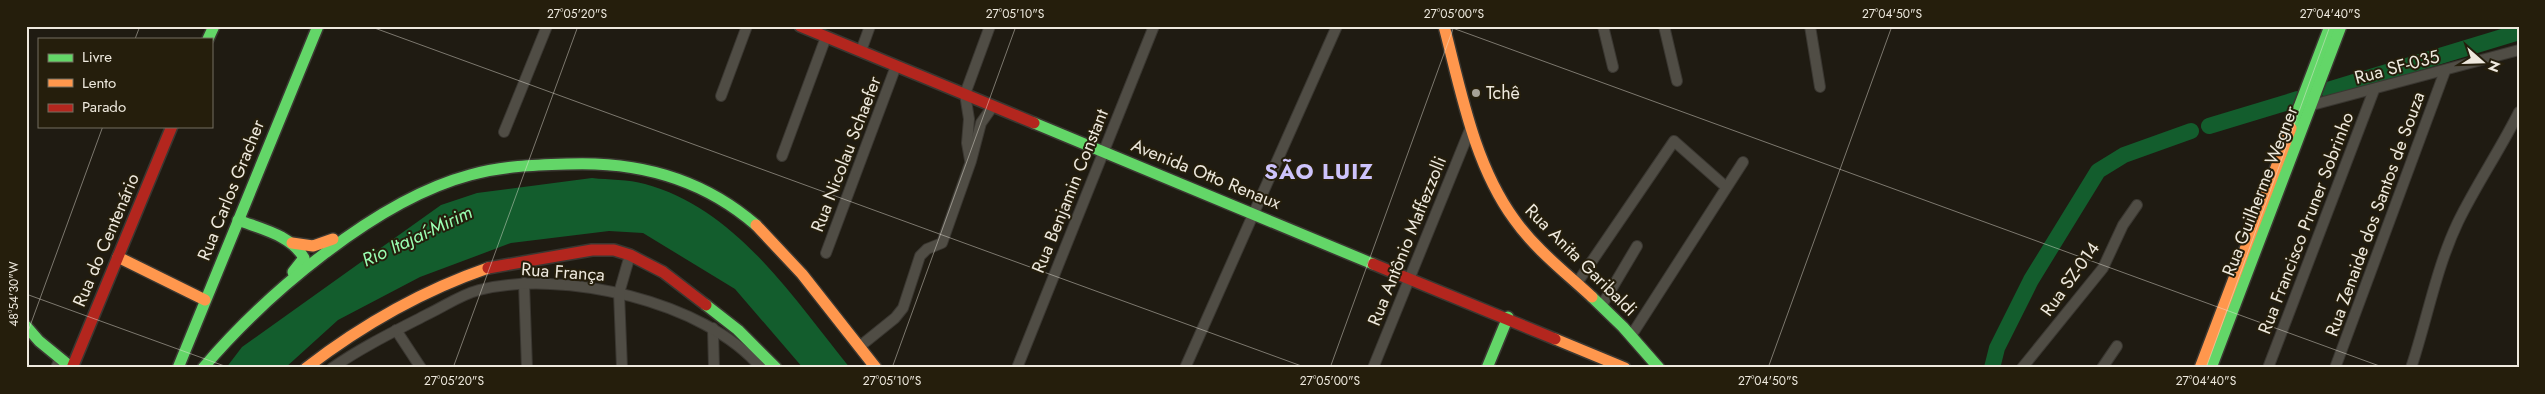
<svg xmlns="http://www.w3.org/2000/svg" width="2545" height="394" font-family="Jost,sans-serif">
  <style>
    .water { fill: #135d2d }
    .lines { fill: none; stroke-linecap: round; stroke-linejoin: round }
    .river { stroke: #135d2d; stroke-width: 16 }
    .street-casing { stroke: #3a3731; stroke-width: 12 }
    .fast-casing { stroke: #3a3731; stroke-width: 14 }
    .slow-casing { stroke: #3a3731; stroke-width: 14 }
    .jam-casing { stroke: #3a3731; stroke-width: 14 }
    .street { stroke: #504d45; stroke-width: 10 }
    .fast { stroke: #63d668; stroke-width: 11 }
    .slow { stroke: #ff974d; stroke-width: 11 }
    .jam { stroke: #b3261e; stroke-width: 11 }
    .ticks { fill: none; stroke: #eee9de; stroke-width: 1; stroke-opacity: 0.45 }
    .poi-dot { fill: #a6a197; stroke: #251e0c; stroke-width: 2 }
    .labels { text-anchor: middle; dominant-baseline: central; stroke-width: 4; stroke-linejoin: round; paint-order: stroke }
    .street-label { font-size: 18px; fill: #eee9de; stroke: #251e0c }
    .poi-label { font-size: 18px; fill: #eee9de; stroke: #251e0c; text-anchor: start }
    .water-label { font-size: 19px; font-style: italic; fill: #9afeb2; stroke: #251e0c }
    .district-label { font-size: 22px; font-weight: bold; letter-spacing: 1px; fill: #cdc3fc; stroke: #251e0c }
    .neatline { fill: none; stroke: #eee9de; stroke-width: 2 }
    .ticks-label { font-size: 12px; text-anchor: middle; fill: #eee9de }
  </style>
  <rect width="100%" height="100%" fill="#1f1b12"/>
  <!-- water -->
  <path class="water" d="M592 178C609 180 628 179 645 184 737 209 793 298 850 368H803L735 289 643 233 609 231 511 243 420 277 338 320 285 368H226L242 347 441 205 477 193Z"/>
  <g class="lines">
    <!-- river -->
    <g class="river">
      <path d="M2328 90 2519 32"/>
      <path d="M2209 126 2298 99"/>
      <path d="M1992 368 1997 348 2031 280 2098 171 2124 155 2191 131"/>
    </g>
    <defs>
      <g id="street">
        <path d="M1603 26 1613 67"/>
        <path d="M1664 26 1677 81"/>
        <path d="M1810 26 1820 87"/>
        <path d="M861 51 870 26"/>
        <path d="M721 96 747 26"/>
        <path d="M2307 104 2312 105 2519 50"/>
        <path d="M504 132 547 26"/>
        <path d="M782 156 826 37"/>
        <path d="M970 160 967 143 969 119 965 94 990 26"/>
        <path d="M826 253 896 66"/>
        <path d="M524 283 527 368"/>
        <path d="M1577 283 1674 141 1726 187"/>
        <path d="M1602 305 1637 246"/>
        <path d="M713 328 714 368"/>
        <path d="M396 330 421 368"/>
        <path d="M1631 336 1743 162"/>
        <path d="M859 347 895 318 903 308 920 256 927 249 942 243 971 161 981 123 993 106"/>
        <path d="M56 368 60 358"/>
        <path d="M332 368C362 347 395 331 428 314 445 306 460 295 479 290 562 269 705 301 761 368"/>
        <path d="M622 368 619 293 630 255"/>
        <path d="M1017 368 1154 26"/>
        <path d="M1185 368 1337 26"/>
        <path d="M1373 368 1471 127"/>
        <path d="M2022 368 2103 268 2123 225 2137 205"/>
        <path d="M2102 368 2117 346"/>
        <path d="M2268 368 2374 90"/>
        <path d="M2335 368 2445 71"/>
        <path d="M2411 368C2427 320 2436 268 2458 222 2476 185 2500 150 2519 112"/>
      </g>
      <g id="fast">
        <path d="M208 39 214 26"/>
        <path d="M1034 123 1373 264"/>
        <path d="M2291 128 2330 26"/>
        <path d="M238 220C261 229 291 235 304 258L293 272"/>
        <path d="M1592 297 1623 327 1659 368"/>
        <path d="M706 305 738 330 776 368"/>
        <path d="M26 326 39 341 72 368"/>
        <path d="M178 368 318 26"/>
        <path d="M203 368C265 295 376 200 470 175 502 166 534 165 567 164 637 161 703 179 756 225"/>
        <path d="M1487 368 1508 317"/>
        <path d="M2211 368 2341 26"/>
      </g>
      <g id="slow">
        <path d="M1444 26C1461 91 1474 164 1514 219 1535 249 1565 272 1592 297"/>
        <path d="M756 225 802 274 876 368"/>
        <path d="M292 243 313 246 333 239"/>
        <path d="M118 257 205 300"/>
        <path d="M1555 339 1625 368"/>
        <path d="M306 368C362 325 421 291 488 268"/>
        <path d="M2200 368 2291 128"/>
      </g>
      <g id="jam">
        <path d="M800 26 1034 123"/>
        <path d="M1373 264 1555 339"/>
        <path d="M488 268 592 250H614L630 255 663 272 706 305"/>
        <path d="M72 368 172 126"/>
      </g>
    </defs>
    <!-- street casing -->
    <use href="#street" class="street-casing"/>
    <!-- fast casing -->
    <use href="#fast" class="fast-casing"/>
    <!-- slow casing -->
    <use href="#slow" class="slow-casing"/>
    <!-- jam casing -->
    <use href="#jam" class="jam-casing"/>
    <!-- street -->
    <use href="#street" class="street"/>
    <!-- fast -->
    <use href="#fast" class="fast"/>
    <!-- slow -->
    <use href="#slow" class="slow"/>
    <!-- jam -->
    <use href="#jam" class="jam"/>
  </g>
  <!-- ticks -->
  <path class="ticks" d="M369 26 1307 368M1447 26 2385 368M135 39 140 26M26 294 230 368M26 337 103 126M453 368 578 26M892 368 1016 26M1330 368 1454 26M1768 368 1892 26M2206 368 2330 26"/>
  <!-- markers -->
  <circle class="poi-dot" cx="1476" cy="93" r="5"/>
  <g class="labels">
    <!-- street labels -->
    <g class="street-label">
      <text transform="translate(2397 67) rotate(-15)">Rua SF-035</text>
      <text transform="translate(846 154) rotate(-69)">Rua Nicolau Schaefer</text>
      <text transform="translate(1206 174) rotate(22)">Avenida Otto Renaux</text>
      <text transform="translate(231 190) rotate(-68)">Rua Carlos Gracher</text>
      <text transform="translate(1070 191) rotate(-68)">Rua Benjamin Constant</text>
      <text transform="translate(2260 191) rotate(-69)">Rua Guilherme Wegner</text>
      <text transform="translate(2375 214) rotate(-70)">Rua Zenaide dos Santos de Souza</text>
      <text transform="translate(2306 223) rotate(-69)">Rua Francisco Pruner Sobrinho</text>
      <text transform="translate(106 240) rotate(-67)">Rua do Centenário</text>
      <text transform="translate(1407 241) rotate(-68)">Rua Antônio Maffezzolli</text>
      <text transform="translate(1581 260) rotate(45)">Rua Anita Garibaldi</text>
      <text transform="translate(563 272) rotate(4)">Rua França</text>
      <text transform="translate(2070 279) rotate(-54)">Rua SZ-014</text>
    </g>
    <!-- poi labels -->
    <g class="poi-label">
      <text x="1486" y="93">Tchê</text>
    </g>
    <!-- water labels -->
    <g class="water-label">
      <text transform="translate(417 236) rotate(-25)">Rio Itajaí-Mirim</text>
    </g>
    <!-- district labels -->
    <g class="district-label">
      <text x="1319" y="171">SÃO LUIZ</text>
    </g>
  </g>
  <!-- border -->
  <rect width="2545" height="394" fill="none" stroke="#251e0c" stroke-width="55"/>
  <!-- legend -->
  <rect x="38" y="38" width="175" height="90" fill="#251e0c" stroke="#756f60"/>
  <rect x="48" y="54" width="25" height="8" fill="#63d668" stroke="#756f60"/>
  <text x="82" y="62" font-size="15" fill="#eee9de">Livre</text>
  <rect x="48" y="79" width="25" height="8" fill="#ff974d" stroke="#756f60"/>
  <text x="82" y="88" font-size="15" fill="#eee9de">Lento</text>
  <rect x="48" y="104" width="25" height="8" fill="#b3261e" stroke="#756f60"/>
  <text x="82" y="112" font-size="15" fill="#eee9de">Parado</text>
  <!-- north arrow -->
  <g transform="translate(2482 62) rotate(110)" stroke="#251e0c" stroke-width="4" paint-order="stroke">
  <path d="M0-4L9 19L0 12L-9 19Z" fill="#eee9de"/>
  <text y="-8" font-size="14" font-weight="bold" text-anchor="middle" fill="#eee9de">N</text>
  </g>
  <rect x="28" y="28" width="2490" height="338" class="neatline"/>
  <g class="ticks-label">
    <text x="577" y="18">27°05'20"S</text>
    <text x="1015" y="18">27°05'10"S</text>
    <text x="1454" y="18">27°05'00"S</text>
    <text x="1892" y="18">27°04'50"S</text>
    <text x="2330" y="18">27°04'40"S</text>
    <text transform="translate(14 294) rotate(-90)" y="4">48°54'30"W</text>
    <text x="454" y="385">27°05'20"S</text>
    <text x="892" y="385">27°05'10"S</text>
    <text x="1330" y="385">27°05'00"S</text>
    <text x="1768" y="385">27°04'50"S</text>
    <text x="2206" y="385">27°04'40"S</text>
  </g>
</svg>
